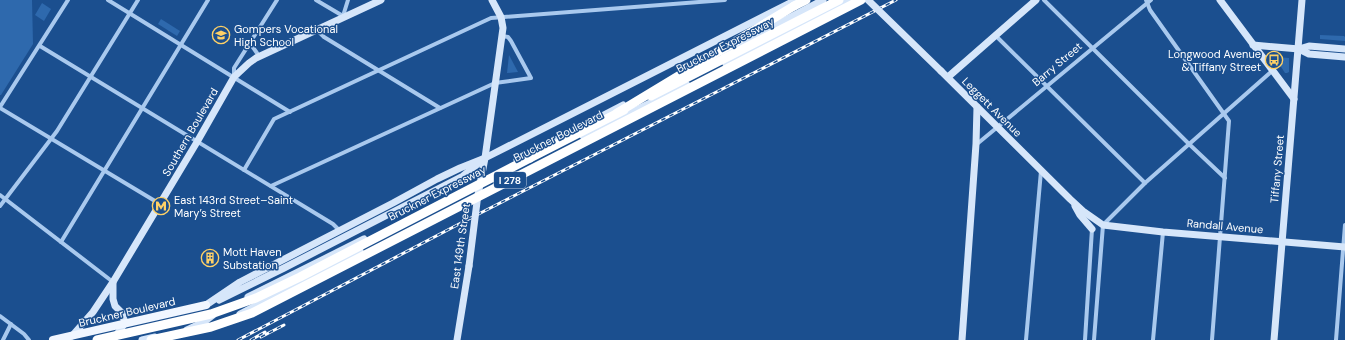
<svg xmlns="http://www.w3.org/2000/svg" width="1345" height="340" font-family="'DM Sans',sans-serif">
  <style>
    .green { fill: #2e69ad }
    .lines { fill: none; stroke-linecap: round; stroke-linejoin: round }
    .street { stroke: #a9c9ee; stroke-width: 4 }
    .secondary { stroke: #d6e6fa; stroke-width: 7 }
    .primary { stroke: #f0f6ff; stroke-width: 8 }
    .highway { stroke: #fff; stroke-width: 9 }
    .rail-casing { stroke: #fff; stroke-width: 3 }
    .rail { stroke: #1b4f8f; stroke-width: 1.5; stroke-dasharray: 4.5; stroke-linecap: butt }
    .secondary-bridge { stroke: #d6e6fa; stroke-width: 7 }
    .highway-bridge { stroke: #fff; stroke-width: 9 }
    .labels { text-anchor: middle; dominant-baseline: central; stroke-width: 3; stroke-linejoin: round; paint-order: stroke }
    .shield { fill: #1b4f8f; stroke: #bbcadd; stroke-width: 1 }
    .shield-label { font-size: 10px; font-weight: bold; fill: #fff }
    .poi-label { font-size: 11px; fill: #fff; stroke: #1b4f8f; text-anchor: start }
    .street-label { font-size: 11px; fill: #fff; stroke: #1b4f8f }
  </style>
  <rect width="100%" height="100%" fill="#1b4f8f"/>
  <!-- green -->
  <g class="green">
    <path d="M0 0H32L33 44 1 95H0Z"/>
    <path d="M42 3 51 9 44 21 35 15Z"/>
    <path d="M161 19 180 31 177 36 158 24Z"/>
    <path d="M1320 35 1344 36 1345 37V41L1320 39Z"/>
    <path d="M509 55 518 72 507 73Z"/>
    <path d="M1277 57 1289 58V72L1287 73H1285L1276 59Z"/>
  </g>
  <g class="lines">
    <!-- street -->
    <g class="street">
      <path d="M108 0 290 112"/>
      <path d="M316 0 343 16 348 0"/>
      <path d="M1044 0 1189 144 1225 178"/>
      <path d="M1146 0 1150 10 1229 121 1212 340"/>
      <path d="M317 30 324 37 440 108"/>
      <path d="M995 35 1145 183"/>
      <path d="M250 43 259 56"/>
      <path d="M40 46 333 224 339 230"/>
      <path d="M234 77V68L277 0"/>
      <path d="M0 107 68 0"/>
      <path d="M0 108 160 204"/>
      <path d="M977 144 1151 0"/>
      <path d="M244 170 274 119 491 18 725 0"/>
      <path d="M271 186 495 83 531 78 511 41 508 37 502 36"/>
      <path d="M0 195 113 282"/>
      <path d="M0 206 57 131 138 0"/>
      <path d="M61 242 208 0"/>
      <path d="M0 316 24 334 29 340"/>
      <path d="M3 340 11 324"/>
      <path d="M1026 340 1041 171"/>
      <path d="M1085 340 1092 229"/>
      <path d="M1094 340 1103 225 1145 183 1272 71"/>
      <path d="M1153 340 1163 232"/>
      <path d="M1336 340 1345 225"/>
    </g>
    <!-- secondary -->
    <g class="secondary">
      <path d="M1220 0 1294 99"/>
      <path d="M1253 45 1299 49 1309 54 1345 57"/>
      <path d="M1299 49 1309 46 1345 49"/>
      <path d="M723 53 823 0"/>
      <path d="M726 64 850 0"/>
      <path d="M941 71 1070 199 1083 211 1103 225 1163 232 1345 247"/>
      <path d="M948 77 1036 0"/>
      <path d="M583 136 687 85"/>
      <path d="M517 160 623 105"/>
      <path d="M477 200 485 158 503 28 501 17 492 0"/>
      <path d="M1075 206 1080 215 1092 229"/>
      <path d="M113 283V299L115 306 122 313 125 323 115 337"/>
      <path d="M248 297 364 239"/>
      <path d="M219 300 284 268 463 176 480 162"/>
      <path d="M206 305 240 282 393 203 437 179 460 168 485 158 796 0"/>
      <path d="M240 314 360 251"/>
      <path d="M187 330 204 322 213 315"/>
      <path d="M72 336 93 312 113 282 197 142 234 77 249 63 256 58 381 0"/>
      <path d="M142 340 155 337"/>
      <path d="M457 340 469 266"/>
      <path d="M962 340 976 144 977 107"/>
      <path d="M1274 340 1302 0"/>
    </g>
    <!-- primary -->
    <path class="primary" d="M53 340 206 305"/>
    <!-- highway -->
    <g class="highway">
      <path d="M794 6 806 0"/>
      <path d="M651 96 839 0"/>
      <path d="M530 158 624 110"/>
    </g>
    <defs>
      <g id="rail">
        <path d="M261 337 284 325"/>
        <path d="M238 340 461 223 896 0"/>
        <path d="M251 340 265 332"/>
      </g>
    </defs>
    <!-- rail casing -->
    <use href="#rail" class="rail-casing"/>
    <!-- rail -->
    <use href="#rail" class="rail"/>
    <!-- secondary-bridge -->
    <g class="secondary-bridge">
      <path d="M868 0 941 71"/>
      <path d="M469 266 477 202"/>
    </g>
    <!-- highway-bridge -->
    <g class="highway-bridge">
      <path d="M617 113 794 6"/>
      <path d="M97 340 211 314 256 298 300 277 530 158"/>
      <path d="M151 340 211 327 252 313 861 0"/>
    </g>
  </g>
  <!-- icons -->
  <defs>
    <symbol id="school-ring" viewBox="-11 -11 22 22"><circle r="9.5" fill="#1b4f8f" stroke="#ffd166" stroke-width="1.5"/><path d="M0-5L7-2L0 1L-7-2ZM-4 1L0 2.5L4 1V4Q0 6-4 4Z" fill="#ffd166"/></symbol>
    <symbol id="bus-ring" viewBox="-11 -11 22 22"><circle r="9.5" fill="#1b4f8f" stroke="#ffd166" stroke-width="1.5"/><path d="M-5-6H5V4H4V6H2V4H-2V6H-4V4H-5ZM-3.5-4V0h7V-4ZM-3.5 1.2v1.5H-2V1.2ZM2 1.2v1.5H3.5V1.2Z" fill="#ffd166"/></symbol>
    <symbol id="metro-ring" viewBox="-11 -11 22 22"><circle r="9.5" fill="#1b4f8f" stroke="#ffd166" stroke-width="1.5"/><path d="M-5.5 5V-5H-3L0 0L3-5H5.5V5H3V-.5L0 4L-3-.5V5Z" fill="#ffd166"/></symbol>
    <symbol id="building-ring" viewBox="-11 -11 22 22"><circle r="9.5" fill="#1b4f8f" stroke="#ffd166" stroke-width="1.5"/><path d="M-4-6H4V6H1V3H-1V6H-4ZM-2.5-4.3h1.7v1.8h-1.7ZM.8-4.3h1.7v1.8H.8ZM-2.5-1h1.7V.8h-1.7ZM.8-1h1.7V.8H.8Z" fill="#ffd166"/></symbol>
  </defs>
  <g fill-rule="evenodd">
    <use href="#school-ring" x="211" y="25" width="20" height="20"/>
    <use href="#bus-ring" x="1264" y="50" width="20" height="20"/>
    <use href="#metro-ring" x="151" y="196" width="20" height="20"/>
    <use href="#building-ring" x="200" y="248" width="20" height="20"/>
  </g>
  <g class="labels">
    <!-- shield labels -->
    <rect class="shield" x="494" y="172" width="32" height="16" rx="3"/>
    <g class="shield-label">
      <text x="510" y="180">I 278</text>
    </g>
    <!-- poi labels -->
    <g class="poi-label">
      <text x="234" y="29">Gompers Vocational<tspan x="234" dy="13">High School</tspan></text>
      <text x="1261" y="54" text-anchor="end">Longwood Avenue<tspan x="1261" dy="13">&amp; Tiffany Street</tspan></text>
      <text x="174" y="200">East 143rd Street–Saint<tspan x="174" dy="13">Mary’s Street</tspan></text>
      <text x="223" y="252">Mott Haven<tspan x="223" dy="13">Substation</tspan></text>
    </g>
    <!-- street labels -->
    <g class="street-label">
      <text transform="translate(725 45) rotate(-27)">Bruckner Expressway</text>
      <text transform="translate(1057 64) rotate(-40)">Barry Street</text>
      <text transform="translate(992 107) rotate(45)">Leggett Avenue</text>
      <text transform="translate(190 132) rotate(-60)">Southern Boulevard</text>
      <text transform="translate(558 136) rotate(-27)">Bruckner Boulevard</text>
      <text transform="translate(1277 169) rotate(-85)">Tiffany Street</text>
      <text transform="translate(437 193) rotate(-27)">Bruckner Expressway</text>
      <text transform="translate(1225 226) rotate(5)">Randall Avenue</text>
      <text transform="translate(460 246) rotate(-82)">East 149th Street</text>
      <text transform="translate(127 312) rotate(-13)">Bruckner Boulevard</text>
    </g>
  </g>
</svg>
